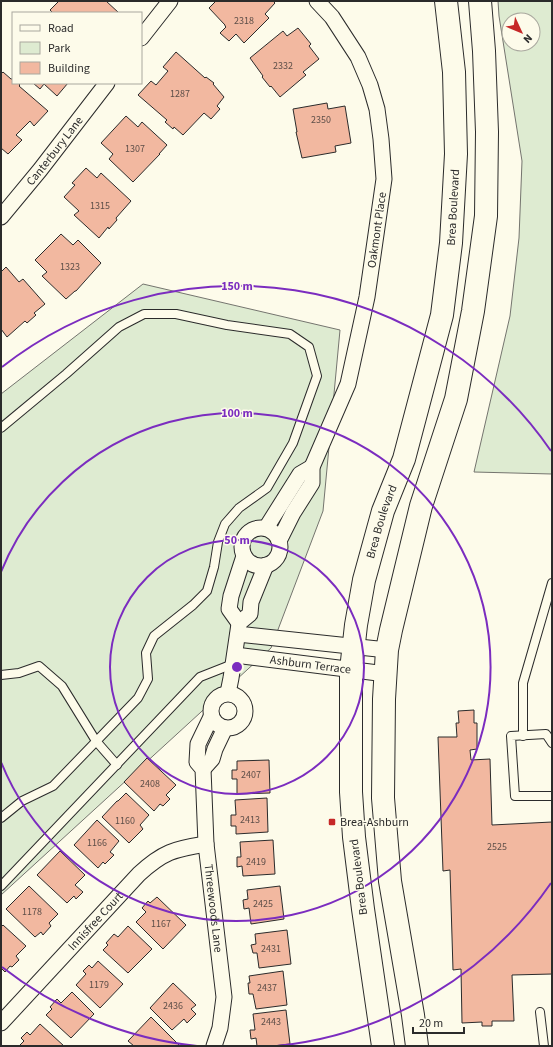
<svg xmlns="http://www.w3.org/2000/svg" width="553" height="1047" font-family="'Source Sans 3',sans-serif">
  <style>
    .green { fill: #deebd1; stroke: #74746e; fill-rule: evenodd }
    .building { fill: #f2b8a0; stroke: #2b2b2b }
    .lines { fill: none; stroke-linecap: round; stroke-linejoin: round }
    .lane-casing { stroke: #2b2b2b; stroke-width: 10 }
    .street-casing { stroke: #2b2b2b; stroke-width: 17 }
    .primary-casing { stroke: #2b2b2b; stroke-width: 24 }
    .lane { stroke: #fdfbea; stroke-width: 8 }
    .street { stroke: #fdfbea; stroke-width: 15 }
    .primary { stroke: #fdfbea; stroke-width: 22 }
    .ring { fill: none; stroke: #7b2cbf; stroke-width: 2 }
    .poi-dot { fill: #c62828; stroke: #fdfbea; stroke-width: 1.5 }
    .labels { text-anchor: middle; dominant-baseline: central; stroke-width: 3; stroke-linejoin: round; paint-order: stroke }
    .number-label { font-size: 10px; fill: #5d4e48 }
    .street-label { font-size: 12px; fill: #2b2b2b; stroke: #fdfbea }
    .poi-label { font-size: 12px; fill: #2b2b2b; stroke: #fdfbea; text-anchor: start }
    .centre { fill: #7b2cbf; stroke: #fdfbea; stroke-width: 2 }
    .ring-label { font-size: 12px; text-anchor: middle; font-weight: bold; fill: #7b2cbf; stroke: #fdfbea; stroke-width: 3; stroke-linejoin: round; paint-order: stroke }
  </style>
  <rect width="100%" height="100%" fill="#fdfbea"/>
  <!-- green -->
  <g class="green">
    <path d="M498 1H552V474L474 472 510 316 519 238 522 161 499 16ZM509 20H533V44H509Z"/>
    <path d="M143 284 340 330 323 511 271 648 1 895V394Z"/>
  </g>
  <!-- building -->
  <g class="building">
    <path d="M59 1H106L119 13H53L50 10Z"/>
    <path d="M216 1H273L275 3 265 14 269 18 244 43 236 34 229 41 220 33 226 27 225 26V25L209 8Z"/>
    <path d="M298 28 311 44 309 46 319 59 303 72 306 75 280 97 271 86 270 87 262 77 263 76 250 58 283 31 287 36Z"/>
    <path d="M176 52 205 78 206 77 214 83 213 84 224 97 217 106 220 109 211 119 204 113 183 135 174 127 173 129 165 122 167 120 138 95 151 81 156 85 168 71 163 67Z"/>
    <path d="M3 72 11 79H13V83H18L20 85 19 86 48 111 34 126 30 121 16 135 22 140 8 154 1 148V74Z"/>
    <path d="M33 83H68L57 96 44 84 40 89Z"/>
    <path d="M327 103 328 109 345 106 351 143 335 146 336 152 302 158 296 132H297L293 109Z"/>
    <path d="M126 116 138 127 142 122 167 145 159 154H160L133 182 109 159 113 154 101 143Z"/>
    <path d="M86 168 97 178 101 173 131 201 116 218 117 220 109 229 108 227 99 238 74 215 79 211 64 197 75 185 72 183Z"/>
    <path d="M61 234 73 245 78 240 101 263 76 291H75L66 299 42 276 47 272 35 260Z"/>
    <path d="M6 267 19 282 23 279 45 304 34 313 36 315 27 323 25 321 7 337 1 329V272Z"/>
    <path d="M474 710V723H477V749L470 750 471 760 490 759 492 825 552 822V974L512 975 514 1021H492V1026H482V1022L462 1023 461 969 453 970 450 870 443 871 438 737H457L456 723H459L458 711Z"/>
    <path d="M147 758 176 785 166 795 170 799 163 806 160 804 154 811 124 782Z"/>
    <path d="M269 760 270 793 237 794V779H232V770H237V761Z"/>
    <path d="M126 793 149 815 140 825 143 829 129 843 102 817 117 801H118Z"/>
    <path d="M267 798 268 832 236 834V826H231V815H236L235 800Z"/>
    <path d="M97 820 119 841 110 852 114 855 105 864 103 862 98 868 74 845Z"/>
    <path d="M273 840 275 874 243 876 242 866 237 867V857H241L240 842Z"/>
    <path d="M60 851 85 875 75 885 83 892 76 899 74 896 67 903 37 875Z"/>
    <path d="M29 886 58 914 49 923 51 926 43 935 41 932 35 937 6 909Z"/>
    <path d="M280 886 284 919 251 924 249 908 244 909 243 900 248 899 247 890Z"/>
    <path d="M157 897 186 925 163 949 136 922 146 912 142 908 148 901 150 903Z"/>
    <path d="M3 925 26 946 16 956 19 960 12 967 10 966 5 972 1 968V927Z"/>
    <path d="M128 926 152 949 128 973 103 950 108 945 106 943 114 934 118 937Z"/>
    <path d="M287 930 291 964 259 968 257 953H253L251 945 256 944 255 934Z"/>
    <path d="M98 961 123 984 100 1008 76 985 86 974 83 971 89 965 92 968Z"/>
    <path d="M283 971 287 1005 256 1009 253 994H249L248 983H250L249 976Z"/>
    <path d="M173 983 196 1005 191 1009 196 1014 187 1023 184 1019 172 1030 150 1008Z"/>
    <path d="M72 992 94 1014 71 1038 46 1015 52 1009 50 1007 57 999 61 1003Z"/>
    <path d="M286 1010 290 1044 273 1046H257L256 1038 251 1039 250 1030H255L253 1014Z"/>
    <path d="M151 1017 179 1045 178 1046H134L128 1041Z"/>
    <path d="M40 1024 64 1046H19L24 1041 21 1038 27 1032 30 1035Z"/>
  </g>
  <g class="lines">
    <defs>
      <g id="lane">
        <path d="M1 428 66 374 119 327 144 314H176L227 325 290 334 309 347 317 376 293 443 267 488 239 508 225 524 218 542 214 567 207 591 193 605 154 636 146 653 148 679 138 698 53 786 22 801 1 818"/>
        <path d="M1 675 19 673 39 666 62 686 96 741 117 765"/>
        <path d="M523 736V683L552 583"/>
        <path d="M552 743 546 734 511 736 515 796H552"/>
        <path d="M1 886 200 677 233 664"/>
        <path d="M540 1012 544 1046"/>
      </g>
      <g id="street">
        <path d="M141 38 170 1"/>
        <path id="s1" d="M1 217 40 170 107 83"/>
        <circle cx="261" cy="547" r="19"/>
        <path d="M266 528 300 474 312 467"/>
        <path id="s2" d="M279 541 293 513 312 483V467L348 384 367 297 384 179 381 139 377 109 370 85 358 57 332 17 317 1"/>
        <path d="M239 623 229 609 231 596 244 556"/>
        <path d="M239 623 250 614 251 602 266 565"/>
        <path d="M238 634 387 650"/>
        <path id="s3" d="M235 655 386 674"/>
        <path d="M228 693 231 678 239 624"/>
        <circle cx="228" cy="711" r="17"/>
        <path id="s4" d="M211 717 198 744 197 762 203 769 206 844 224 997 220 1028 214 1046"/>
        <path d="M203 769 212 759 215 749 225 728"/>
        <path id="s5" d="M1 1023 139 874C163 852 174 849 206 844"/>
      </g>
      <g id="primary">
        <path id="s6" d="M383 1046 363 909 354 837 351 792V670L356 625 364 580 383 511 404 459 442 315 451 243 456 154 454 72 446 1"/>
        <path d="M417 1046 413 1015 390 881 383 798 384 699 387 650 391 630 421 506 456 399 473 311 486 216 487 132 484 51 480 1"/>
      </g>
    </defs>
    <!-- lane casing -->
    <use href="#lane" class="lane-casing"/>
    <!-- street casing -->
    <use href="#street" class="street-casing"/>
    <!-- primary casing -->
    <use href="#primary" class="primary-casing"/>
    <!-- lane -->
    <use href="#lane" class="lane"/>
    <!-- street -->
    <use href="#street" class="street"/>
    <!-- primary -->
    <use href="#primary" class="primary"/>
  </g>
  <!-- distance rings -->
  <g class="ring">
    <circle cx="237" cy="667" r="127"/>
    <path d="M1 572A254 254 0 1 1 1 762"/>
    <path d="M551 883A381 381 0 0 1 277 1046M197 1046A381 381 0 0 1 2 967M2 367A381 381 0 0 1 551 451"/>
  </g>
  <!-- markers -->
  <rect class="poi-dot" x="328" y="818" width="8" height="8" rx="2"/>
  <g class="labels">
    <!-- number labels -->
    <g class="number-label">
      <text x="244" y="21">2318</text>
      <text x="283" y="66">2332</text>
      <text x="180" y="94">1287</text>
      <text x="321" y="120">2350</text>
      <text x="135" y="149">1307</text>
      <text x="100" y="206">1315</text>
      <text x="70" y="267">1323</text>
      <text x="251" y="775">2407</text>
      <text x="150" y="784">2408</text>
      <text x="250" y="820">2413</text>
      <text x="125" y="821">1160</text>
      <text x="97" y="843">1166</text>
      <text x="497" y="847">2525</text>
      <text x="256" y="862">2419</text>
      <text x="263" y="904">2425</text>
      <text x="32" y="912">1178</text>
      <text x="161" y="924">1167</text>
      <text x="271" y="949">2431</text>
      <text x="99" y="985">1179</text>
      <text x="267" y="988">2437</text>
      <text x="173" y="1006">2436</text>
      <text x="271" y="1022">2443</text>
    </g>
    <!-- street labels -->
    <g class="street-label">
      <text stroke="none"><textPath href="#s1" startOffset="85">Canterbury Lane</textPath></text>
      <text stroke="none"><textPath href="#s6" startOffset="854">Brea Boulevard</textPath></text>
      <text stroke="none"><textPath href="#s2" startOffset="330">Oakmont Place</textPath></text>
      <text stroke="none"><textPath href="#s6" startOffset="530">Brea Boulevard</textPath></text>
      <text stroke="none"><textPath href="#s3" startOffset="76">Ashburn Terrace</textPath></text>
      <text transform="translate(359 877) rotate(-97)">Brea Boulevard</text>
      <text stroke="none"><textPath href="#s4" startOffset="197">Threewoods Lane</textPath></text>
      <text stroke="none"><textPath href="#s5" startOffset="139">Innisfree Court</textPath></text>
    </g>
    <!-- poi labels -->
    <g class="poi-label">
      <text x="340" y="822">Brea-Ashburn</text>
    </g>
  </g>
  <circle cx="237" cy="667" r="6" class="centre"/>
  <g class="ring-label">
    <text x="237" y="290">150 m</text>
    <text x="237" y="417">100 m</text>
    <text x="237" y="544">50 m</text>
  </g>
  <!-- border -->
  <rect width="553" height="1047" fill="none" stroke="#2b2b2b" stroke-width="4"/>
  <!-- legend -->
  <rect x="12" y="12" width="130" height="72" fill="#fdfbea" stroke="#a9a89e"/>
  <rect x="20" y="25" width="20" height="6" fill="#fdfbea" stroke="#a9a89e"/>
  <text x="48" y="32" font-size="12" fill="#2b2b2b">Road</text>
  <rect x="20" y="42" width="20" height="12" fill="#deebd1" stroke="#a9a89e"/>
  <text x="48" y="52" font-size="12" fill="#2b2b2b">Park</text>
  <rect x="20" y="62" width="20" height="12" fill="#f2b8a0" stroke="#a9a89e"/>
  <text x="48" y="72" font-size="12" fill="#2b2b2b">Building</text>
  <!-- north arrow -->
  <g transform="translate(521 32) rotate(134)"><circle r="19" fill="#fdfbea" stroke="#a9a89e"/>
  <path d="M0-3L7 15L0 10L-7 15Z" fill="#c62828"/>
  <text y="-6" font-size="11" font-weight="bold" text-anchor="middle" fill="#2b2b2b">N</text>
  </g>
  <!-- scale -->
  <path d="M413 1027v6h51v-6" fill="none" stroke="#2b2b2b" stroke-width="2"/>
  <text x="419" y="1027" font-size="12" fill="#2b2b2b" stroke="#fdfbea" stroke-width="3" paint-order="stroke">20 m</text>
</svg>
